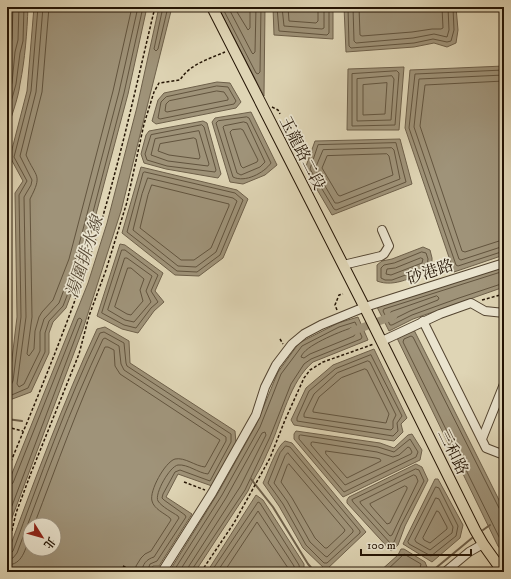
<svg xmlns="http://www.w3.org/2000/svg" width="511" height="579" font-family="'IM FELL DW Pica','Noto Serif TC',serif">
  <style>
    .water { fill: #9f9379; stroke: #6e604a; fill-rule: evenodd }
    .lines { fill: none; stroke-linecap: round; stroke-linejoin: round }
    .shore { stroke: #62543e; stroke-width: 1 }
    .stream { stroke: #6e604a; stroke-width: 2 }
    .canal { stroke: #9f9379; stroke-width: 8 }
    .minor-casing { stroke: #534430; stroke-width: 10 }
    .major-casing { stroke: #241404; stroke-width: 12 }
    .path { stroke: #241404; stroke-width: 1.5; stroke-dasharray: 3 2; stroke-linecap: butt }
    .minor { stroke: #eae4cf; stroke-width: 8 }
    .major { stroke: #dfd5b5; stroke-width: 10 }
    .labels { text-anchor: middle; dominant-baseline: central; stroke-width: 3.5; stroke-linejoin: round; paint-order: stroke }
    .street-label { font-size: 16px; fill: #241404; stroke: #eae4cf }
    .water-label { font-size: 17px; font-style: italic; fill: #554733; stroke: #eae4cf }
  </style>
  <rect width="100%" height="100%" fill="#dfd5b5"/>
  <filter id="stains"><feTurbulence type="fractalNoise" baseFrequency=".005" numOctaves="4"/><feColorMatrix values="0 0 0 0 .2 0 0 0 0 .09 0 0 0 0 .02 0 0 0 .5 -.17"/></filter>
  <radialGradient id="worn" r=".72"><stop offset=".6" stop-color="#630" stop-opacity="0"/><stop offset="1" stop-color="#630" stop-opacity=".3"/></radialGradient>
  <!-- water -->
  <g class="water">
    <path d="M7 7H28C27 33 25 59 20 84 18 100 11 116 7 132Z"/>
    <path d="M34 7H147L128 94 83 263 66 308 53 322 49 333V353L31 392 7 401 17 317 15 193 23 181 10 157 27 91Z"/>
    <path d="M159 7H172L121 211 83 329 7 531V486L88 283 107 223 137 107Z"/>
    <path d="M218 7H265L264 96Z"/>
    <path d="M273 7H333V39L274 35Z"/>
    <path d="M344 7H456L458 30 456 43 447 47 434 43 414 47 346 52Z"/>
    <path d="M504 66V255L454 272 405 128 410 70Z"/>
    <path d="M404 67 399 130H347L348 69Z"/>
    <path d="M217 82 230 83 241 102 236 108 156 124 152 121 158 100 164 93Z"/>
    <path d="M251 112 277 165 265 175 243 184 230 182 212 122 215 118Z"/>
    <path d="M203 121 207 123 221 174 218 178 166 169 144 163 141 154 146 135 149 131Z"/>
    <path d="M400 139 412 184 332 215 305 169 315 141Z"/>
    <path d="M141 167 237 190 248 199 223 258 199 276 175 275 122 233Z"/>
    <path d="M120 244 125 245 163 273 155 291 164 302 154 311 138 333 122 329 97 316Z"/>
    <path d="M423 247 430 250 432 258V269C414 276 395 288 377 281V265L382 261 392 259Z"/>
    <path d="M504 266V287L413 319 389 331 377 307Z"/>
    <path d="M358 317 368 340 313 362C290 381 282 420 270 447 266 455 263 464 258 472 254 479 251 484 248 491L195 572H169L218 493 256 425 278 372 299 343 338 323Z"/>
    <path d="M105 327 129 341 130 363 235 431 236 443 212 486 178 474 166 497 192 514 159 566H153L150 572H7V555C35 479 63 403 97 329ZM30 525H54V549H30Z"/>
    <path d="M414 330 504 510V554L498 546 397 338Z"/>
    <path d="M374 349 407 418 401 424 403 432 394 441 294 425 291 420 306 388 333 365Z"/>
    <path d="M296 431 380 443 394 448 408 435 412 434 422 450 420 460 343 497 294 439V434Z"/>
    <path d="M285 441 292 443 366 532 326 570 303 548 279 506 263 483C268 473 276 447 285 441Z"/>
    <path d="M416 464 422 467 428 480 405 526 398 545 391 551 347 503V500L349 497Z"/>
    <path d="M435 479H438L463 525 460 538 432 562 403 544Z"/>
    <path d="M256 495 263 500 304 564V572H207Z"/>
    <path d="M401 549H404L425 562 427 567 421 572H379L398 555Z"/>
  </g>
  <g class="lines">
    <!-- shore -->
    <g class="shore">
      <path d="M43 7 36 92 20 156 32 180 31 185 24 197 26 317 17 384 19 387 24 384 40 351V332L44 319 59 303 75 260 119 92 138 7"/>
      <path d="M49 7 42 92 26 155C36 178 43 174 30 199L32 317 27 354 29 356 34 349 35 331 39 317 42 312 53 300 69 259 113 91 132 7"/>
      <path d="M163 7 154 49 156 51 158 49 168 7"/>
      <path d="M222 7 256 73 258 74 260 72 261 7"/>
      <path d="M228 7 252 53 253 54 255 52 256 7"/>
      <path d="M234 7 248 30 250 28V7"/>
      <path d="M277 7 279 31 327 35 329 33V7"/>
      <path d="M282 7 284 26 322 29 324 28V7"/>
      <path d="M288 7 289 21 316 23 318 21V7"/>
      <path d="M348 7 349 46 351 48 414 43 433 39 447 42 451 41 454 30 453 7"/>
      <path d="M353 7 354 41 356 43 413 38 434 34 447 37 449 30 448 7"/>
      <path d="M359 7 360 35 362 36 412 32 432 29H441L443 28 442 7"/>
      <path d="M7 69 9 51 12 39 13 7"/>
      <path d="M504 70 415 74 409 128 456 265 458 266 504 251"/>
      <path d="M397 71 399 73 395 125 352 126V74Z"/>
      <path d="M504 75 419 79 414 127 459 259 461 260 504 246"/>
      <path d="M392 76 394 79 391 120 357 121V79Z"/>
      <path d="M504 81 425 85 420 126 462 251 465 252 499 241 504 240"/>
      <path d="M387 83 385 114 363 115V85Z"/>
      <path d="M217 86 228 87 236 101 234 104 160 119 158 118 161 102 166 97Z"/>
      <path d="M217 91 224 92 228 98V100L167 112 165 111 166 104 169 101Z"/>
      <path d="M7 99 12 83 15 52 18 40 19 7"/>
      <path d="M7 117 16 84 20 53 23 41 24 7"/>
      <path d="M247 117 249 118 271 163C264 173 245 183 233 177L216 123 218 121Z"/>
      <path d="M244 122 247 123 265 162 260 167 241 175 237 173 223 127 224 126Z"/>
      <path d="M202 125 204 127 216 170 215 172 167 166 147 160 145 154 151 135Z"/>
      <path d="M241 129 243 130 258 160 257 162 243 168 241 166 230 132 232 130Z"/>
      <path d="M199 131 209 164 208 166 168 161 151 155 155 139Z"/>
      <path d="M194 138 196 139 200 157 199 159 169 155 158 151 160 144Z"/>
      <path d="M396 143 406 182 336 210 334 209 310 169 318 145Z"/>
      <path d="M392 148 394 150 400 179 338 203H335L315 169 323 150Z"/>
      <path d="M387 154 389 156 393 175 340 196 338 195 322 168 327 156Z"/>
      <path d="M145 172 235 193 243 200 220 255 197 272 177 271 127 232 143 173Z"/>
      <path d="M148 178 233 198 237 201 216 252 196 267 178 266 133 230 142 194Z"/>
      <path d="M152 185 229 204V206L211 248 194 260H181L140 228 148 195Z"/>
      <path d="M122 250H125L158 275 151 291 158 302 151 308 136 328 124 325 102 313Z"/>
      <path d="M422 252 426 253 428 259 427 267 392 280H385L381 278V268L384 265 394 263Z"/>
      <path d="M125 258H127L152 276 146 291 151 302 134 322 125 320 108 310Z"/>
      <path d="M421 258 423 259 422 263 391 275 386 274 387 269 395 268Z"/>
      <path d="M128 268H131L144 279 140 290 143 301 131 315 127 314 115 307Z"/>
      <path d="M504 271 384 309 383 311 390 325H392L412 315 459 298 504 283"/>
      <path d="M437 296 439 298 438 300 410 311 394 319 392 318 390 315 391 312Z"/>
      <path d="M351 328 353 329 355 334 354 336 310 354 304 358 301 357C304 346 339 332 351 328Z"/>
      <path d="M371 355 402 416 397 423 398 431 393 436 297 421V418L309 391 335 369Z"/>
      <path d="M368 361 370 362 396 415 393 421V428L391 430 304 417V414L314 394 337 373Z"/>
      <path d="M365 369 367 370 389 414 386 423 313 412V410L319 397 341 378Z"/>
      <path d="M7 385H11L13 381 21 317 19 195 27 181 14 157 31 91 38 7"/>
      <path d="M7 397 28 388 45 352V333L49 321 63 306 80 262 124 93 143 7"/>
      <path d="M301 435 378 447 394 452 410 439 418 452 416 457 344 492 299 439V436Z"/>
      <path d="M313 442 377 452 393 457 399 455 408 447 410 448 412 452 411 454 345 485 311 445V443Z"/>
      <path d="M286 446 290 447 360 531V533L327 563H324L306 545 283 504 268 483 280 453Z"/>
      <path d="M326 451 376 458 380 459 381 461 347 478 326 454Z"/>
      <path d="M288 453 353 530V532L327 557 325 556 310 542 287 501 274 483 285 456Z"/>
      <path d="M289 464 345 530 344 532 327 548H325L315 538 292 498 281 482 287 466Z"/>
      <path d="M416 469 419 470 424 481 401 525 394 542 391 544 353 502 352 500Z"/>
      <path d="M414 475 416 476 418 481 392 535 390 536 361 504 360 502Z"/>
      <path d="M7 486 10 485 13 483 78 319 80 318 82 320 79 328 7 519"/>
      <path d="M405 486 407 487V489L390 523 387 524 371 506 370 504Z"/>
      <path d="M436 487 439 488 458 526 456 536 431 556 409 544 408 542Z"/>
      <path d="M436 498 439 499 453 527 452 533 430 550 416 542 415 540Z"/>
      <path d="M437 511 439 512 447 527V529L430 543 424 540 423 538Z"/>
      <path d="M504 511H501L499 508 413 337 411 336 404 339 403 342 504 547"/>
      <path d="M34 525C57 465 78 405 105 347H108L114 350 115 366 120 374 220 440 205 467C195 466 185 457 175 459 165 462 149 491 152 501 154 509 164 513 170 518L171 520 151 551 145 554 141 558 136 566V572"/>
      <path d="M7 554H10L13 551C40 478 66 404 100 333L104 332 124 343 126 363 127 366 231 434V442L210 481 180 470 175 472 163 494 162 498 164 500 185 515 186 517 157 561 150 564 147 572"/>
      <path d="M7 559 13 558 17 553C44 481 70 409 103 339L105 338 119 346 121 364 124 370 226 437V441L208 474C198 473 188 464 178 465 170 466 154 494 158 501 162 507 172 512 178 516L179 518 154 557C147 559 142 564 142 572"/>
      <path d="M7 565C23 565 25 549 30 536"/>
      <path d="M173 572 222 495 260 427 281 374 302 346 339 327 355 322 362 337 361 339 311 359 304 364 291 384 270 437 245 490 193 568 192 572"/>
      <path d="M179 572 226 498 262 433 265 432 266 435 240 487 189 566 187 572"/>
      <path d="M211 572 258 502 260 503 299 565 300 572"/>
      <path d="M217 572 258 511 294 566 295 572"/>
      <path d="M224 572 257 522 288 568 289 572"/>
      <path d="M385 572 404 554 421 564 419 572"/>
    </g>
    <!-- stream -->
    <g class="stream">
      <path d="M7 419 22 421"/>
      <path d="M251 479 273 507 308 564 315 572"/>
      <path d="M483 530 490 525"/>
      <path d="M431 572 472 538"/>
    </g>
    <!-- canal -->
    <path class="canal" d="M353 331 393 316"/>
    <defs>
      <g id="minor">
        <path d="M343 265 381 256 384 254 389 246 382 230"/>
        <path d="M423 321 486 448 504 455"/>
        <path d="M382 341 440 314 471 303 485 311 504 313"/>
        <path d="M482 439 504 384"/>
        <path d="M162 572 212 493 256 415 265 387 276 365 292 344 304 334 321 325 365 307 504 263"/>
        <path d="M445 572 469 552 483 544"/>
      </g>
      <path id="major" d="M212 7 367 312 475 530 483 544 503 572"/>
    </defs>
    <!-- minor casing -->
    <use href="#minor" class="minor-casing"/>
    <!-- major casing -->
    <use href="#major" class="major-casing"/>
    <!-- path -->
    <g class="path">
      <path d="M272 107 278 110 280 114"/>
      <path d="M482 300 504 294"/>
      <path d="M337 310 335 305 339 295 343 294"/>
      <path d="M280 339 283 344"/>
      <path d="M7 427 23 431"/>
      <path d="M7 471C38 396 69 322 94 245 119 167 136 86 155 7"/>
      <path d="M184 482 205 490"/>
      <path d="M7 545 11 535 16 513 31 473 79 354 89 316 106 270 127 202 144 124 154 92 159 83 180 80C190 64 209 59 225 52"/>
      <path d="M123 566 134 572"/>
      <path d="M201 572 234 523 270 458 285 420 304 378 310 370 323 362 374 344"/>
    </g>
    <!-- minor -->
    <use href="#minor" class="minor"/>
    <!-- major -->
    <use href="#major" class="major"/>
  </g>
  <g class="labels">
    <!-- street labels -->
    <g class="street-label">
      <text transform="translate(302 153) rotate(63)">玉龍路二段</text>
      <text transform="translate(430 272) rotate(-18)">砂港路</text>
      <text transform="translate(453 452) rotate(64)">三和路</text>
    </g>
    <!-- water labels -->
    <g class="water-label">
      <text transform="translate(85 257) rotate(-72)">湯圍排水線</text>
    </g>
  </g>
  <!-- margin -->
  <rect width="511" height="579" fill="none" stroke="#dfd5b5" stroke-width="24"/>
  <rect x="8" y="8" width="495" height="563" fill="none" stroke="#241404" stroke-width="2"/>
  <rect x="12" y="12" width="487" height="555" fill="none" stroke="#241404"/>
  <!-- north arrow -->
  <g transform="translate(42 537) rotate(127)"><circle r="19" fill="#eae4cf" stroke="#9b917e"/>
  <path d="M0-3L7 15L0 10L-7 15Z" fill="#8f2418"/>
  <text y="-6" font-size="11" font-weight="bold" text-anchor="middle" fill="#241404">北</text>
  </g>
  <!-- scale -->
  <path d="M361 549v6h110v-6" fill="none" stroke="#241404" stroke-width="2"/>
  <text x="367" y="549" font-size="12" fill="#241404" stroke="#eae4cf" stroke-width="3" paint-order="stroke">100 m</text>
  <rect width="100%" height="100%" filter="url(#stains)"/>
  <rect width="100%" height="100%" fill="url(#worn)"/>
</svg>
